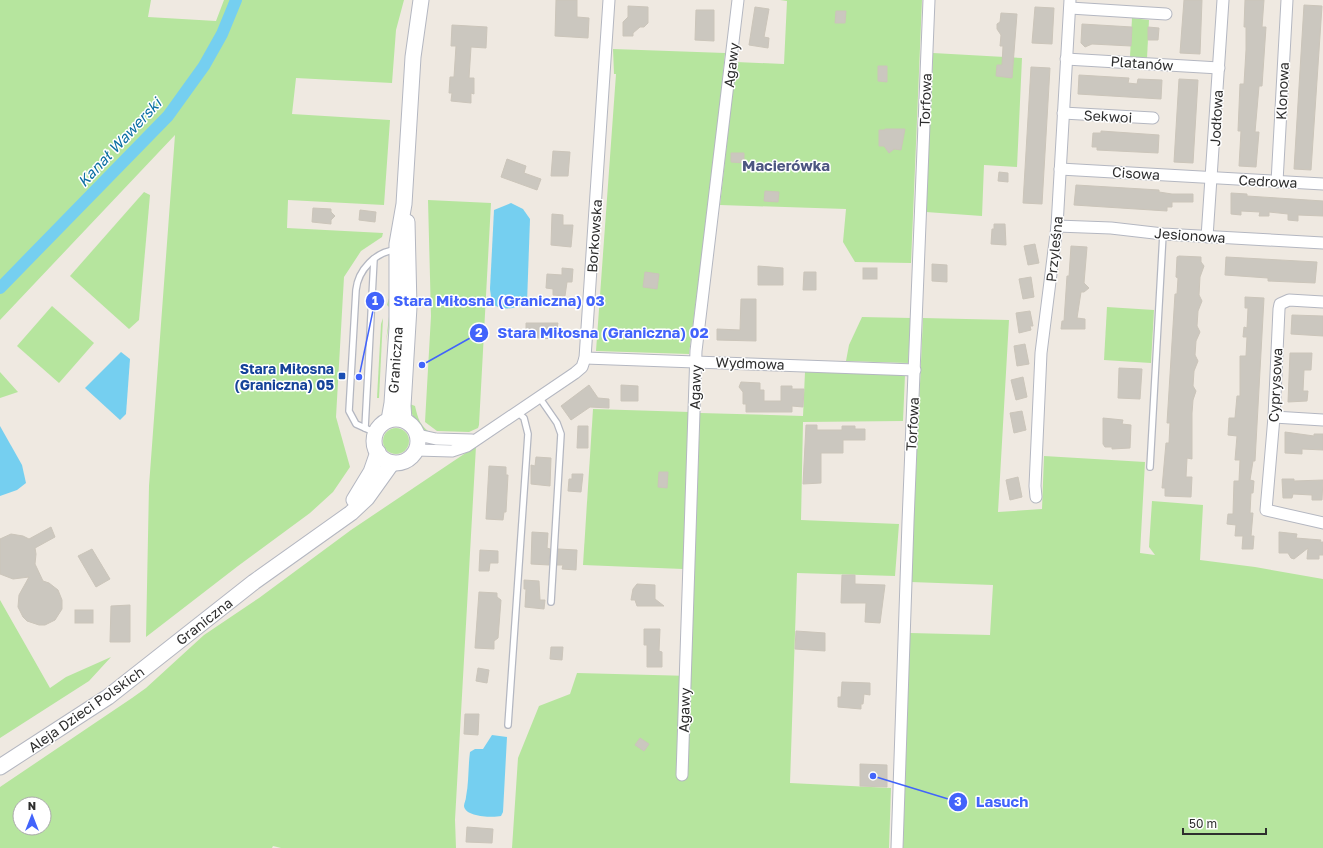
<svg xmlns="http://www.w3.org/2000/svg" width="1323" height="848" font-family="'Golos Text',sans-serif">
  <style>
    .green { fill: #b6e59e; fill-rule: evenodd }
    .water { fill: #75cff0 }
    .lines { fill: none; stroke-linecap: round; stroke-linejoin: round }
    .canal { stroke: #75cff0; stroke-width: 12 }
    .building { fill: #cbc7bf; stroke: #cbc5ba }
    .lane-casing { stroke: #b4b7c1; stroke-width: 8 }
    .street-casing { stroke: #b4b7c1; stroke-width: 13 }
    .secondary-casing { stroke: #b4b7c1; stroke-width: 17 }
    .lane { stroke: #fff; stroke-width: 5.5 }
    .street { stroke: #fff; stroke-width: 11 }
    .secondary { stroke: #fff; stroke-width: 15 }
    .transit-dot { fill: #1a4fb4; stroke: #fff; stroke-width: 1.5 }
    .labels { text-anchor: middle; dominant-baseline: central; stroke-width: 3; stroke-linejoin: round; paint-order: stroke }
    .street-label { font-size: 14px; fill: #2e2e2e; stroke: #fff }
    .transit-label { font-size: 14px; font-weight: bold; fill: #164399; stroke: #fff; text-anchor: end }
    .water-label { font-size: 15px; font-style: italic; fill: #0d6fa3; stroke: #fff }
    .neighbourhood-label { font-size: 15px; font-weight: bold; fill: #4d5680; stroke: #fff }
    .leader { fill: none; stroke: #4264fb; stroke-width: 1.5 }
    .callout-dot { fill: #4264fb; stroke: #fff; stroke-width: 1.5 }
    .mark-label { font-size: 12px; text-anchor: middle; font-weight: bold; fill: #fff }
    .callout-label { font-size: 15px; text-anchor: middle; font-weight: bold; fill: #4264fb; stroke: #fff; stroke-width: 3; stroke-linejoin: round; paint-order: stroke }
  </style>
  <rect width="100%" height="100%" fill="#efe9e1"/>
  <!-- green -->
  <g class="green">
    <path d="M0 0H151L148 17 216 21 224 0H404L396 30 392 83 296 78 292 114 390 120 384 205 288 200 287 228 383 233 382 237 361 251 344 277 336 417 350 467 333 492 310 513 238 566 146 637 149 486 175 135 0 320Z"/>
    <path d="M780 0H922L911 263 855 262 843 242 846 209 720 205 736 62 784 64 787 1Z"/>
    <path d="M1132 18 1149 20 1147 58 1130 57Z"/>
    <path d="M613 49 725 53 715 156 689 354 596 351 616 74H614Z"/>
    <path d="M933 53 1022 58 1017 167 984 165 982 216 926 212Z"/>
    <path d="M144 192 150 195 139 320 129 329 70 276Z"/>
    <path d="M428 200 491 203 479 425 478 428 469 432 437 431 425 422 431 316Z"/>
    <path d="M391 291 392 308 386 342 390 308 387 305Z"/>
    <path d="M52 306 94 343 59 383 17 346Z"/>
    <path d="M1107 307 1154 310 1151 363 1104 360Z"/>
    <path d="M862 317 911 318 908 363 846 361 849 345Z"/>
    <path d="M383 318 379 398H377L381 324Z"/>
    <path d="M923 318 1009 320 998 512 1042 509 1044 456 1145 462 1140 553 1155 555 1149 547 1152 501 1203 505 1200 560 1255 567 1323 579V848H903L910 633 990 635 993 585 911 582Z"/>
    <path d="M0 372 18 392 0 398Z"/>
    <path d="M805 372 905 375 903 421 803 422 801 520 899 524 895 576 797 573 790 783 891 788 889 848H512L518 758 539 706 570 694 577 673 691 676 700 413 803 416Z"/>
    <path d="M410 404 415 406C418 419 420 426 432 434 418 429 411 417 410 404Z"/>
    <path d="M593 409 690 412 683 569 583 565Z"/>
    <circle cx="396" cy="441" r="13"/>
    <path d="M476 446 455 820 456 848H281L273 846 272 848H0V787L132 698 146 688 204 635 259 598 351 530ZM20 804H44V828H20Z"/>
    <path d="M0 600 50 688 66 677 111 657 89 681 0 738Z"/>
  </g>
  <!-- water -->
  <g class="water">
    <path d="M511 203 523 209 530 219 527 303C514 309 504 311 492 304L490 289 494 210Z"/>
    <path d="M121 352 130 359 126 414 120 420 85 388Z"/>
    <path d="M0 426 22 465 26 483 17 490 0 496Z"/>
    <path d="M492 735 507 737 503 812 501 816C493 818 465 817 464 806 464 803 466 800 466 797 469 782 468 767 470 752L475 749H483Z"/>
  </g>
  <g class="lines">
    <!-- canal -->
    <path class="canal" d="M0 288 168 116 204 66 222 34 236 0"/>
  </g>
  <!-- building -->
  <g class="building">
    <path d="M556 0H577V17L589 18 588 38 555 36Z"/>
    <path d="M1184 0H1202L1200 54 1180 53Z"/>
    <path d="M1245 0H1264L1262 27H1266L1262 86H1259L1255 132H1259L1256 167 1239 166 1241 131H1238L1240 84H1244L1246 50V27H1244Z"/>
    <path d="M1304 5 1322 6 1311 170 1294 169Z"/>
    <path d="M628 6 648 7V23L644 27H640L633 33V36H623V22L628 17Z"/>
    <path d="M755 7 769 9 764 37 769 38 768 48 749 45Z"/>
    <path d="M1035 7 1054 8 1052 44 1032 43Z"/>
    <path d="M696 10H714V41L695 40Z"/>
    <path d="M836 11H846L845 23H835Z"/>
    <path d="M1001 13 1017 14 1012 78 996 76 997 65H1002L1003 46H1000L1001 35 997 29V24L1000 22Z"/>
    <path d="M1082 24 1132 27 1131 46 1092 44 1085 47 1081 43Z"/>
    <path d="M452 25 487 27 486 48 471 47 469 78H474V94L471 93V103L451 101 452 93H449L450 77H454L456 46H451Z"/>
    <path d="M1148 27 1159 28 1158 40H1148Z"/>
    <path d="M878 66H887V82L878 81Z"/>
    <path d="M1031 67 1050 68 1042 204 1023 203Z"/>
    <path d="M1079 75 1129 78 1128 83 1137 84 1138 79 1162 80 1161 99 1078 94Z"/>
    <path d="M1179 79 1198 80 1193 163 1174 162Z"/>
    <path d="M885 129H905L901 150 894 149 889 153 884 146H879V130H885Z"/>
    <path d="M1101 131 1159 135 1158 153 1097 150V147H1092L1093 133H1101Z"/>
    <path d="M553 151 570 152 568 176H551Z"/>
    <path d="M731 153H744V163L731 162Z"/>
    <path d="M507 159 526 166 524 173 541 179 537 190 501 177Z"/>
    <path d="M999 172 1008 173V182L998 181Z"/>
    <path d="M1076 185 1159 190V192L1172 194H1193V202H1172V207H1167V211L1074 205Z"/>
    <path d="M765 191 779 192 778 202 764 201Z"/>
    <path d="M1231 193 1247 194V196L1323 201V216L1298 215V221L1288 220V214L1269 212V216H1259L1260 212 1241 211V215L1231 214Z"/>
    <path d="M313 208 331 209V212L335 216 331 220V224L312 222Z"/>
    <path d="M360 210 376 212 375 222 359 220Z"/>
    <path d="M552 214 563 215V225H573L571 247 551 245Z"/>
    <path d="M994 224H1005L1006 245 991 244 992 229H994Z"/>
    <path d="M1035 244 1039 263 1028 265 1024 246Z"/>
    <path d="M1071 246 1087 247 1084 283 1089 288 1084 292H1081L1077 318 1085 319V329H1061L1062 321H1064L1067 276H1069Z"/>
    <path d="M1179 256 1201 257V262L1204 266 1200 277 1199 295 1202 301 1198 311 1197 326 1200 332 1196 341 1195 355 1198 361 1194 371 1193 386 1196 391 1193 400 1192 413V459L1187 458 1186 477H1192L1191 497 1165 496V488H1162L1166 443H1169L1170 423H1167L1169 391 1175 294H1177L1178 278 1176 277 1177 257Z"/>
    <path d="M1226 257 1317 262 1315 283 1268 281V278L1225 275Z"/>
    <path d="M932 264 947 265V282L932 281Z"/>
    <path d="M758 266 783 268V285H758Z"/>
    <path d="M562 268 573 269 572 282H567L565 296 553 295V289L546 288 547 274 562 275Z"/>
    <rect x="863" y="268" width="14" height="11"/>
    <path d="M645 272 659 274 657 289 643 287Z"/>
    <path d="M804 272H816V290H803Z"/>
    <path d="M1031 277 1034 297 1023 299 1019 279Z"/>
    <path d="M1245 297 1264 298 1255 461H1253L1250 480 1254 481 1253 493H1251L1250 513H1253L1251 536H1254L1253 549H1242L1243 536H1235L1236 525 1227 524 1228 514H1233L1234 481H1239L1240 460H1235L1237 436 1228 435 1229 418H1235L1237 396H1240V356H1246L1247 337H1243L1244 327 1247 328 1248 308H1245Z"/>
    <path d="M741 299H756V341L717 340V329L740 330Z"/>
    <path d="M1030 311 1033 326H1030L1031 330 1019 333 1016 313Z"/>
    <path d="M1292 315 1323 316V336L1291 334Z"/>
    <path d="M526 323H558L555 339 526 337Z"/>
    <path d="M1025 344 1029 364 1017 366 1014 346Z"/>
    <path d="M1290 353H1312L1311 370H1304L1303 391H1308L1307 401 1288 402Z"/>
    <path d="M1119 368 1142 369 1140 399 1118 398Z"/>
    <path d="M1023 377 1027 397 1016 400 1011 380Z"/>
    <path d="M741 382 760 383V390H764V401H781V386H792V389H804L803 407 792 406V412H746V404H743V392L739 387Z"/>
    <path d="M589 385 598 398 609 399V408L590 407 571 420 561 406Z"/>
    <path d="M621 385 638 386V401H621Z"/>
    <path d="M1022 411 1026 430 1014 433 1010 413Z"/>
    <path d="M1103 418 1123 420 1122 424 1131 425 1130 448 1112 449V447H1105L1103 444Z"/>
    <path d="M806 425H817V430H842V426H855V429H865V440H843V453H821V483L803 484Z"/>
    <path d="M578 426H588V448H577Z"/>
    <path d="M1285 432 1314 436V434H1323V450L1302 449V454L1285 453Z"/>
    <path d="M536 457 551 458 550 486 531 484V465L535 466Z"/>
    <path d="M489 466 506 467V475H508L506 512H504L503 520 486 519Z"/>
    <path d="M659 472H668L667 488 658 487Z"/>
    <path d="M572 474H583L581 492 568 491 569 479H572Z"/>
    <path d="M1018 477 1022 497 1010 500 1006 480Z"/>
    <path d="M1282 479H1294V481L1323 480 1322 500H1312V495L1293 494 1292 498H1283Z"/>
    <path d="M51 527 55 537 35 548 36 554 35 564 43 581 49 583 58 590 62 600V609L55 620 45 625H39L27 621 23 617 18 607 19 595 29 577 13 579 0 574V539L11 534 23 536 29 539Z"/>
    <path d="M532 532 548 533 547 548 550 549 549 565 531 564Z"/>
    <path d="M1279 532 1297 534 1296 538 1321 540 1320 542H1323V555H1319V559H1307L1308 548 1294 559 1291 558 1288 553H1279Z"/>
    <path d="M92 549 110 579 96 587 78 556Z"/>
    <path d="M558 549 577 550 576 570 562 569 563 565H557Z"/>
    <path d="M480 550 498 551V563H490L489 571H479Z"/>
    <path d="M842 575H855V584L885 585 880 623 865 622 866 603H841Z"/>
    <path d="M524 580 539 581 540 600H545L544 609 525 607 526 589H524Z"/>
    <path d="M637 584 655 585V599L664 606H637L635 600H631L633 589Z"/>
    <path d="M479 592 497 593V597L501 600 498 638 494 641V649L475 648Z"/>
    <path d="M130 605V642H110L111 606Z"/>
    <rect x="75" y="610" width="18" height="13"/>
    <path d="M644 629H660L659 651 662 652V667H647V645H644Z"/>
    <path d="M796 631 825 633V651L795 649Z"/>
    <path d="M551 647H563L562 660 550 659Z"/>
    <path d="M478 668 489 670 487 683 476 681Z"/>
    <path d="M842 682 870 683V695L864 694 863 704H861V709L838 707V697H841Z"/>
    <path d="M465 714H479L478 735 464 734Z"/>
    <path d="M640 738 649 744 644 751 635 745Z"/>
    <path d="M860 764 887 765V787L860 786Z"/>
    <path d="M467 827 493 829 492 843 466 842Z"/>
  </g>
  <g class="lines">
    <defs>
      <g id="lane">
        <path d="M539 397 557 423 561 434 551 602"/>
        <path d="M365 428 374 259"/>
        <path d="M376 433 356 424 349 411 356 290C358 270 376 251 396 250"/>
        <path d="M1150 467 1163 234"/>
        <path d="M508 725 528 434 524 418 517 412"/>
      </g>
      <g id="street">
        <path d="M1070 8 1166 14"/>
        <path d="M1066 59 1219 68"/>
        <path d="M1063 113 1153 118"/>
        <path d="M1060 169 1323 184"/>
        <path d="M1277 182 1287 0"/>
        <path d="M1057 226 1111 228 1163 234 1323 243"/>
        <path d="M1207 237 1223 0"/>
        <path d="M1323 302 1289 300 1280 304 1279 309 1274 417 1266 510 1323 523"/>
        <path d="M585 358 915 370"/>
        <path d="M1274 417 1323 420"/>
        <path d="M418 435 436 439 472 440"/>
        <path d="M416 450 452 451 467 446 575 373 582 367 585 358 609 0"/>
        <path d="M1036 497 1035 486 1041 353 1057 226 1070 0"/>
        <path d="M682 775 696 351 738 0"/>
        <path d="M897 848 908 522 929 0"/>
      </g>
      <g id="secondary">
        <circle cx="396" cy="441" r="22"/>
        <path d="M389 420 392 403 397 328V244L404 204 413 57 421 0"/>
        <path d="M404 420 403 406 409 307 407 222"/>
        <path d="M354 500 371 472 378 452"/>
        <path d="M0 767 108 697 254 582 351 513 367 498 392 463"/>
      </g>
    </defs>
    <!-- lane casing -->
    <use href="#lane" class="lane-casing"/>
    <!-- street casing -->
    <use href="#street" class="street-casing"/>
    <!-- secondary casing -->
    <use href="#secondary" class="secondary-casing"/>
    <!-- lane -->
    <use href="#lane" class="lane"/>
    <!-- street -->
    <use href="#street" class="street"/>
    <!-- secondary -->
    <use href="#secondary" class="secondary"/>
  </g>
  <!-- markers -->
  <rect class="transit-dot" x="338" y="372" width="8" height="8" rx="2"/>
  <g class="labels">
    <!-- street labels -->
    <g class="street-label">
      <text transform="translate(1142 63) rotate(4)">Platanów</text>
      <text transform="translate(731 65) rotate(-83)">Agawy</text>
      <text transform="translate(1282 91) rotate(-87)">Klonowa</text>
      <text transform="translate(925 100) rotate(-88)">Torfowa</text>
      <text transform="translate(1108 116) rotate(3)">Sekwoi</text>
      <text transform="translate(1216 118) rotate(-87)">Jodłowa</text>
      <text transform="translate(1136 173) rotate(4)">Cisowa</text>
      <text transform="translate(1268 181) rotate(3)">Cedrowa</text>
      <text transform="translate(1190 235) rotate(4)">Jesionowa</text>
      <text transform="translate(594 236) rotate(-86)">Borkowska</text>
      <text transform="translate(1054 249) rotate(-84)">Przyleśna</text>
      <text transform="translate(395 360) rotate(-86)">Graniczna</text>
      <text transform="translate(750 363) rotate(2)">Wydmowa</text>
      <text transform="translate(1275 385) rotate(-87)">Cyprysowa</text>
      <text transform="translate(695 387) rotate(-88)">Agawy</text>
      <text transform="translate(912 424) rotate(-87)">Torfowa</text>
      <text transform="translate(204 621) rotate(-38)">Graniczna</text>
      <text transform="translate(86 709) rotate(-35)">Aleja Dzieci Polskich</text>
      <text transform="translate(684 710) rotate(-88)">Agawy</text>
    </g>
    <!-- transit labels -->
    <g class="transit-label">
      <text x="334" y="368">Stara Miłosna<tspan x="334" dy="16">(Graniczna) 05</tspan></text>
    </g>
    <!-- water labels -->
    <g class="water-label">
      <text transform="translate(119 142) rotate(-47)">Kanał Wawerski</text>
    </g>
    <!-- neighbourhood labels -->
    <g class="neighbourhood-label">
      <text x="786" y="165">Macierówka</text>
    </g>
  </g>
  <!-- callouts -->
  <path class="leader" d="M359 377L375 301M422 365L479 333M873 776L958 802"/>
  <g class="callout-dot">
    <circle cx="359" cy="377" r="4"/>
    <circle cx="422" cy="365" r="4"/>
    <circle cx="873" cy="776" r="4"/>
    <circle cx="375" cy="301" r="10"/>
    <circle cx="479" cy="333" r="10"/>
    <circle cx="958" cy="802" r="10"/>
  </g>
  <g class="mark-label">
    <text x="375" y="305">1</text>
    <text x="479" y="337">2</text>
    <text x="958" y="806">3</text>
  </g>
  <g class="callout-label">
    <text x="499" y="306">Stara Miłosna (Graniczna) 03</text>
    <text x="603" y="338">Stara Miłosna (Graniczna) 02</text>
    <text x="1002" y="807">Lasuch</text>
  </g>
  <!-- north arrow -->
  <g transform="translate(32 816)"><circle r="19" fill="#ffffff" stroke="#ababab"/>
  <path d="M0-3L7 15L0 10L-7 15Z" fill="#4264fb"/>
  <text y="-6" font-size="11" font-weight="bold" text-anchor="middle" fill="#2e2e2e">N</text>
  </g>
  <!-- scale -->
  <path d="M1183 828v6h83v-6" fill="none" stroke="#2e2e2e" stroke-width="2"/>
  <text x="1189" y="828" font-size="12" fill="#2e2e2e" stroke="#ffffff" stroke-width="3" paint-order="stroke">50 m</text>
</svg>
